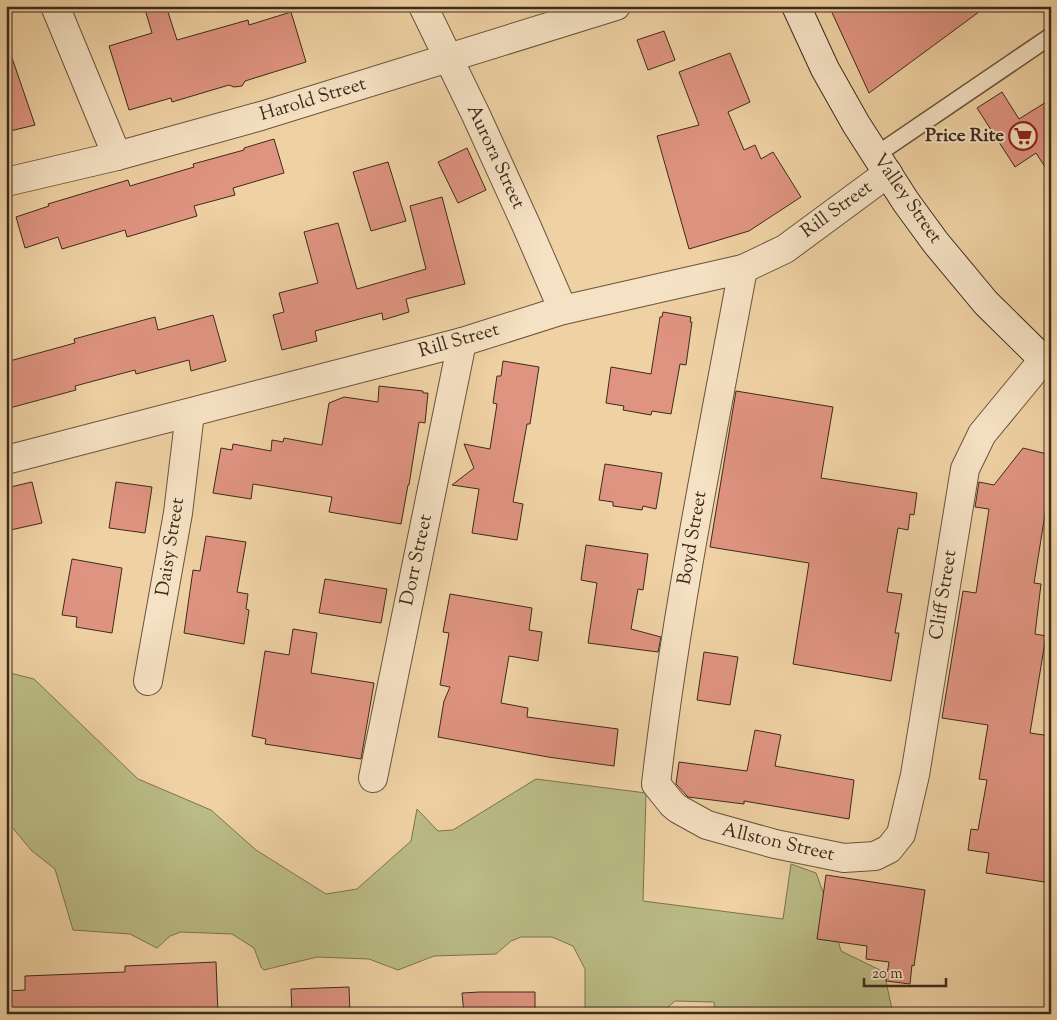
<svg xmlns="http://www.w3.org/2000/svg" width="1057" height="1020" font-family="'Sorts Mill Goudy',serif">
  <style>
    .green { fill: #babb85; stroke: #7b7350 }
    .building { fill: #df9481; stroke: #3c2b1c }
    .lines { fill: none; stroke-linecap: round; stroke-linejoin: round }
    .lane-casing { stroke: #69543e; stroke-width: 19 }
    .street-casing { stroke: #69543e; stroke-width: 30 }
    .secondary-casing { stroke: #3c2b1c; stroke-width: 30 }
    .lane { stroke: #f5e1c3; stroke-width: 16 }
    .street { stroke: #f5e1c3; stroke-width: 28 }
    .secondary { stroke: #f5e1c3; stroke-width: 28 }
    .labels { text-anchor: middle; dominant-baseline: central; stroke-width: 4; stroke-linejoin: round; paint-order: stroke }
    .street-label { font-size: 19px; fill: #3c2b1c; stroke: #f5e1c3 }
    .poi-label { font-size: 19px; font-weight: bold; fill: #3c2b1c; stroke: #f5e1c3; text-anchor: end }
  </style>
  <rect width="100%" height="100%" fill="#efd1a3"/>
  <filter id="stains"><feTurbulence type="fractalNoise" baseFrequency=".004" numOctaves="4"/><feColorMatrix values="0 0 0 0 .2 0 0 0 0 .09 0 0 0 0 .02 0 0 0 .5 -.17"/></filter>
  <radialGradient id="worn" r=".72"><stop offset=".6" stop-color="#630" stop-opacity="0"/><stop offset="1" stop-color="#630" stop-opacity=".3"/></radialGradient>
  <!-- green -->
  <path class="green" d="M6 672 34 679 138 779 211 810 256 850 326 894 357 889 411 841 417 809 438 831 453 830 536 779 646 793 643 901 783 919 791 864 816 873 830 911 841 951 884 972 893 1014H715L714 1002 675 1001 660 1014H585V969L573 946 552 937H521L511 941 496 954 434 956 398 970 369 959 317 957 264 970 261 967 254 948 232 934 181 932 170 936 157 948 130 934 73 930 55 869 32 851 11 826 6 823Z"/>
  <!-- building -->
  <g class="building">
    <path d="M144 6H166L177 40 248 20 249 25 291 12 306 62 245 81 242 86 234 87 229 85 172 102 171 98 129 110 109 46 152 33Z"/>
    <path d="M829 6H987L869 93Z"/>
    <path d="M664 31 675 60 648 70 637 40Z"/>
    <path d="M6 52H10L35 125 6 132Z"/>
    <path d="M730 53 750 102 728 112 744 150 755 145 761 159 773 152 801 197 749 231 689 249 657 136 699 125 679 72Z"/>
    <path d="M1002 92 1019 119 1051 99V176L1036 153 1015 167 977 108Z"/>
    <path d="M274 139 284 173 233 188 235 195 194 206 197 216 127 237 125 230 62 249 58 237 25 248 16 217 49 206 48 204 128 180 130 186 194 167 193 164 244 150V148Z"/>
    <path d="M467 148 486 190 458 203 438 162Z"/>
    <path d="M388 162 406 221 371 231 353 172Z"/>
    <path d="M442 197 465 284 406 299 409 312 383 320 382 313 315 331 317 341 282 350 273 315 284 312 279 293 318 283 304 232 338 223 357 289 426 269 410 206Z"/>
    <path d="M663 312 691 317 690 322H692L686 365 680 364 671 414 652 411 651 415 623 410 624 406 606 403 611 367 651 374 660 317H662Z"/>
    <path d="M213 315 226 361 191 371 189 360 136 374 135 370 75 386 76 390 6 409V362L75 343 74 339 155 317 158 330Z"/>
    <path d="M503 361 539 367 530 424H527L513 502 523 504 517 540 472 533 479 489 452 485 474 468 464 444 490 449 497 404 493 403 497 376H501Z"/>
    <path d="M379 386 423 391V393H428L425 423 419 422 409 485H408L401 524 329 512 332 497 253 484 251 499 213 493 221 448 232 450 233 444 271 451 272 440 283 442 284 438 322 445 329 403 344 397 378 402Z"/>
    <path d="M736 391 833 407 821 478 917 493 914 515 910 514 908 530 898 528 887 592 902 594 895 633H899L891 681 793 664 809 563 710 547Z"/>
    <path d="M1023 448 1051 455V505L1047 502 1034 583 1041 584 1035 634 1046 636 1030 733 1051 736V883L986 873 989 853 968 850 971 829 978 830 987 780 979 779 988 725 942 718 963 591 976 593 989 509 975 507 979 482 994 485Z"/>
    <path d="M605 464 662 473 656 509 643 506 642 510 613 506V502L599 500Z"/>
    <path d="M32 482 42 523 6 531V488Z"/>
    <path d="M116 482 152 487 145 533 109 528Z"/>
    <path d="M206 536 246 542 237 592 248 594 246 609 249 610 244 644 184 633 193 570 200 571Z"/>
    <path d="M586 545 648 554 643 590 638 589 631 629 661 637 658 652 588 643 597 583 581 580Z"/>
    <path d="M72 559 122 568 112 633 76 627 77 617 62 615Z"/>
    <path d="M325 579 387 589 381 623 319 613Z"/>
    <path d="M450 594 532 608 529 630 542 632 538 661 509 656 501 703 528 708 527 717 618 729 614 766 548 757 438 737 444 701 450 687 440 685 449 633 443 632Z"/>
    <path d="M293 629 317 633 311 673 374 683 361 759 265 744 266 739 252 736 265 651 289 655Z"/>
    <path d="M704 652 738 657 730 705 697 700Z"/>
    <path d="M755 730 781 735 775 766 854 780 849 819 744 801V804L688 797 676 784 679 762 747 771Z"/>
    <path d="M826 875 925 890 914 966 912 965 910 984 886 981 889 962 866 959 867 946 817 939Z"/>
    <path d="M216 962 218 1014H127V1011L6 1014V991L25 990V976L125 972V966Z"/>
    <path d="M349 987 350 1014H292L291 989Z"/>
    <path d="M480 992H535V1014H464L462 993Z"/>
  </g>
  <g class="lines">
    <defs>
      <path id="lane" d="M876 155 1051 36"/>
      <g id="street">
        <path d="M55 6 117 156"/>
        <path d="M423 6 476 115 527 227 563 310"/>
        <path d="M6 182 117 156 261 116 616 6"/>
        <path d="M743 269C711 440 676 611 656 784L672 804 678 809 707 825 775 844 844 858 875 856 889 849 901 834 915 775 965 469 982 434 1043 360"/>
        <path d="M6 460 462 342 563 310 743 269 785 249 888 173"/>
        <path d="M148 681 178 513 190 413"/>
        <path d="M373 778 462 342"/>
      </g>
      <path id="secondary" d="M796 6 825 69 856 124 906 202 936 243 986 303 1051 367"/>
    </defs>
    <!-- lane casing -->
    <use href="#lane" class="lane-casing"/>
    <!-- street casing -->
    <use href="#street" class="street-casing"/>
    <!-- secondary casing -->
    <use href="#secondary" class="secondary-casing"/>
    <!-- lane -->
    <use href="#lane" class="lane"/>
    <!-- street -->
    <use href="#street" class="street"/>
    <!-- secondary -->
    <use href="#secondary" class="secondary"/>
  </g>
  <!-- icons -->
  <defs>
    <symbol id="supermarket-ring" viewBox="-11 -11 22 22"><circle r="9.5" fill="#f5e1c3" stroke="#8f2418" stroke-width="1.5"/><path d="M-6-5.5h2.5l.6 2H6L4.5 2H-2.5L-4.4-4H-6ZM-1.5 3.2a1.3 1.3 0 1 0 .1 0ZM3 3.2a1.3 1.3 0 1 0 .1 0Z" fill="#8f2418"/></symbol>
  </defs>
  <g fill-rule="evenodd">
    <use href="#supermarket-ring" x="1007" y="120" width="32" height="32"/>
  </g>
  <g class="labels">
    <!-- street labels -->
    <g class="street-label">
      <text transform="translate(313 100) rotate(-17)">Harold Street</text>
      <text transform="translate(495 157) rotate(65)">Aurora Street</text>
      <text transform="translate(907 199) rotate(55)">Valley Street</text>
      <text transform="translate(837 210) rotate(-36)">Rill Street</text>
      <text transform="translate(459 341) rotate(-16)">Rill Street</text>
      <text transform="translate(693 538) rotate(-80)">Boyd Street</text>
      <text transform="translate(171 547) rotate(-81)">Daisy Street</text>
      <text transform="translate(417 560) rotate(-78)">Dorr Street</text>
      <text transform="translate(944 595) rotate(-81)">Cliff Street</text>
      <text transform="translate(778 843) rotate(13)">Allston Street</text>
    </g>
    <!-- poi labels -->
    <g class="poi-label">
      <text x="1004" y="136">Price Rite</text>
    </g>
  </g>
  <!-- margin -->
  <rect width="1057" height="1020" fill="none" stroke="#efd1a3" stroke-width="25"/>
  <rect x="8" y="8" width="1042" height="1005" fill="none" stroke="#3c2b1c" stroke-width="2.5"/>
  <rect x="12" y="12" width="1032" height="995" fill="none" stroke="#3c2b1c"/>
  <!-- scale -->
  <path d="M864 978v8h82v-8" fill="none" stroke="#3c2b1c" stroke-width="2.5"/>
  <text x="872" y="978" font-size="15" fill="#3c2b1c" stroke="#f5e1c3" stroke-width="4" paint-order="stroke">20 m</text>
  <rect width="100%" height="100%" filter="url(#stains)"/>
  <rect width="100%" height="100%" fill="url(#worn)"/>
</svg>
